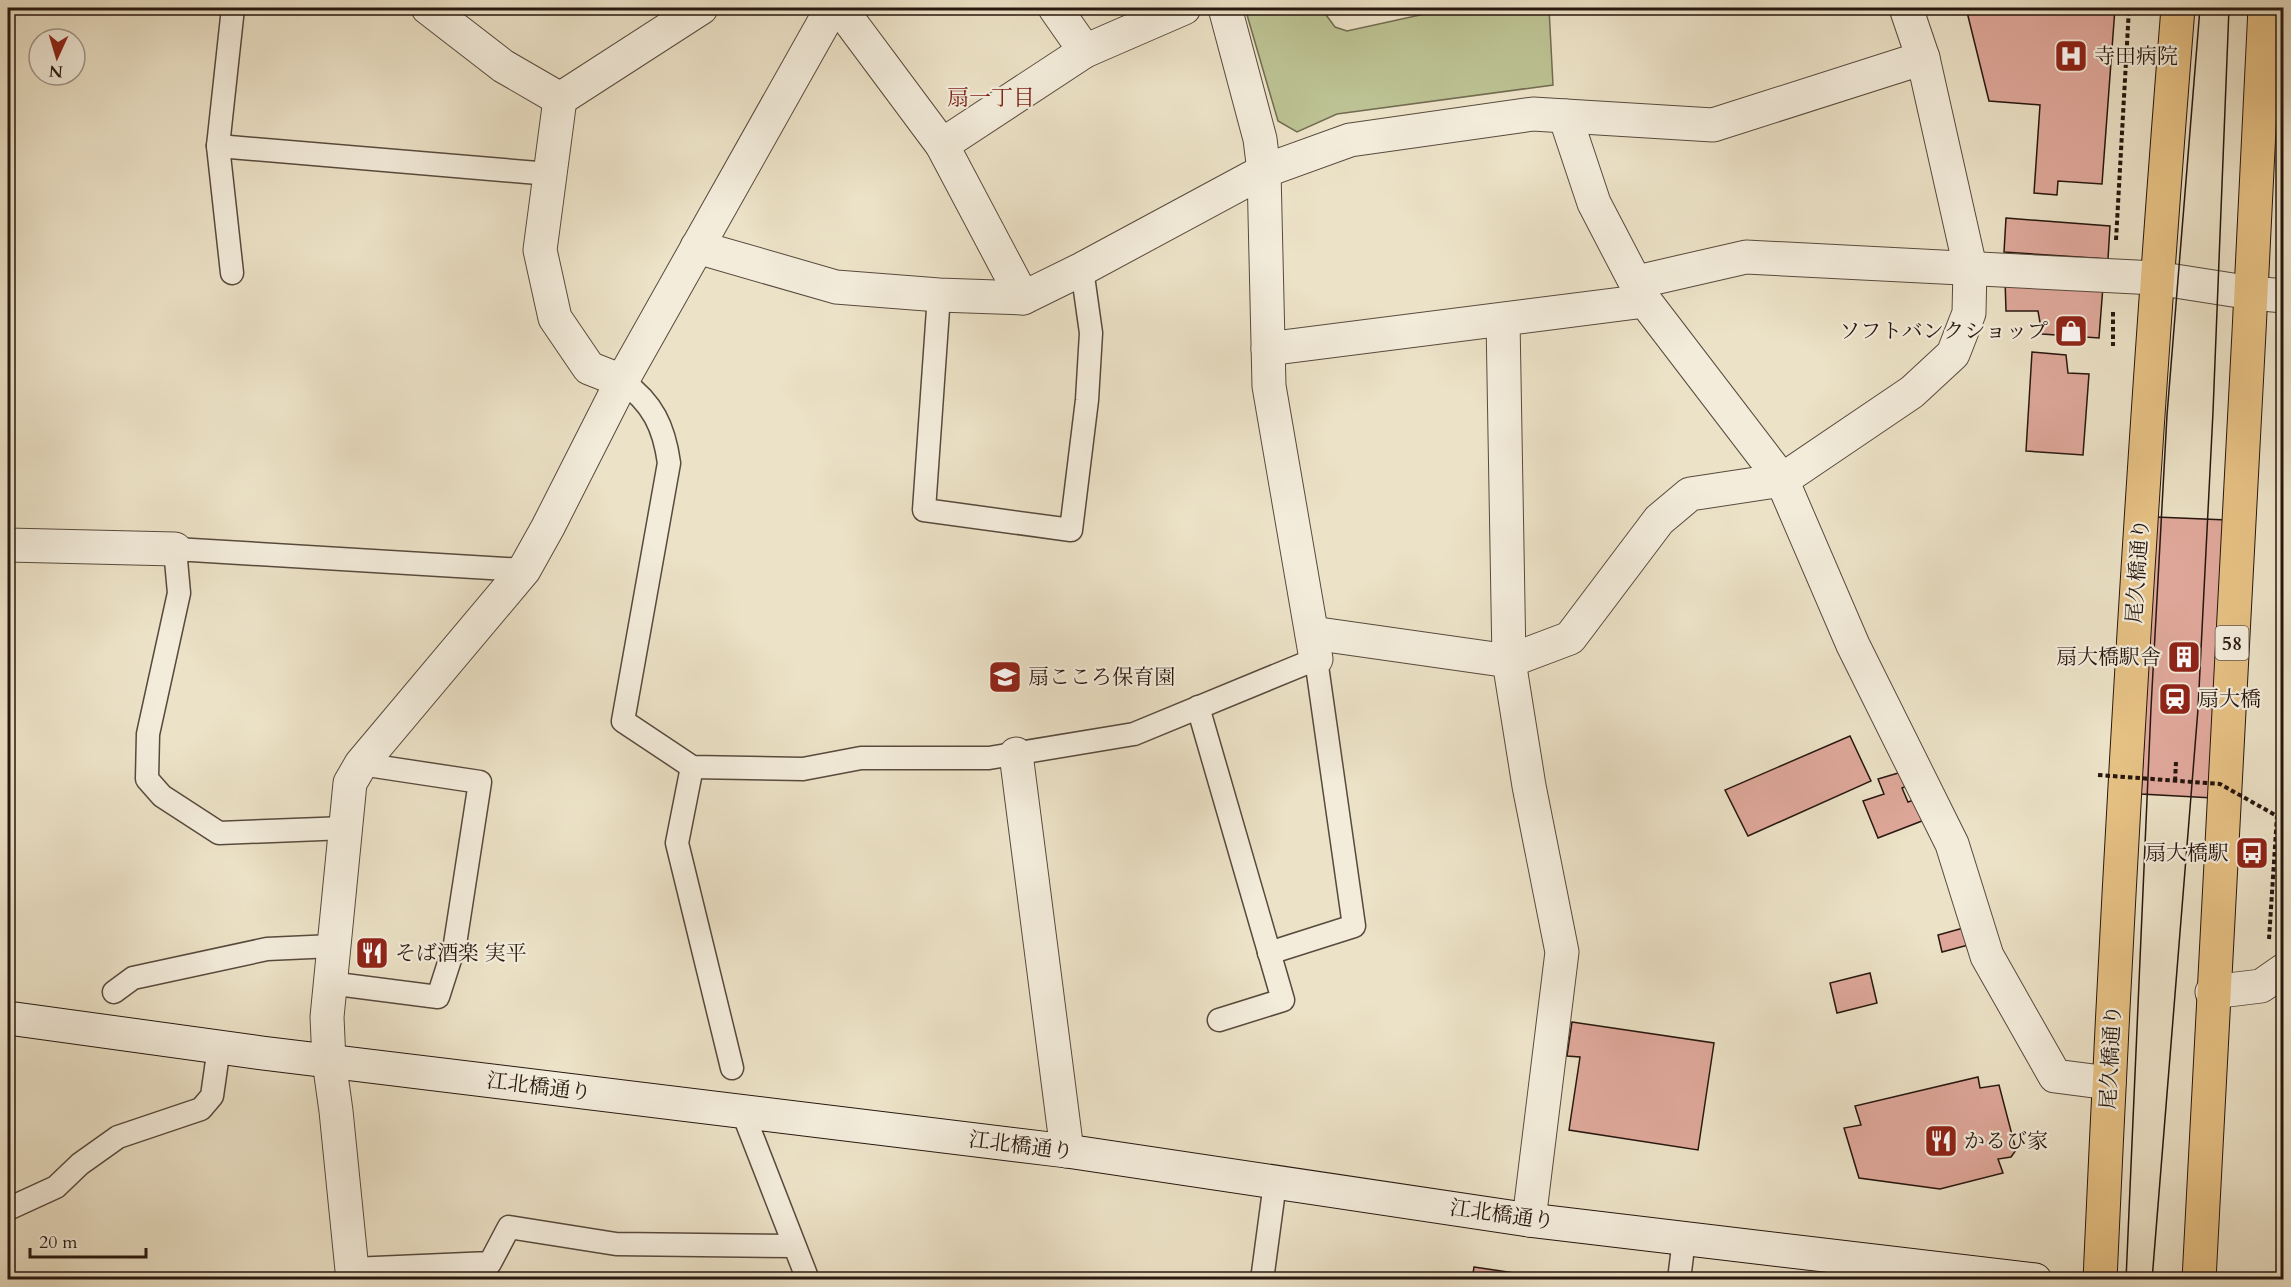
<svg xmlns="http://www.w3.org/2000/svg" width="2291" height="1287" font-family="Cardo,'Noto Serif JP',serif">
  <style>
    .green { fill: #bcc293; stroke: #726c51; stroke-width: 1.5 }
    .building { fill: #dfa89b; stroke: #27170f; stroke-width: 1.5 }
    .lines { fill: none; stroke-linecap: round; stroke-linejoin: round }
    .service-casing { stroke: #584a3d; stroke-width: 25 }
    .minor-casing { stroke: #584a3d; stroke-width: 35 }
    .tertiary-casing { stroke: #584a3d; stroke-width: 35 }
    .secondary-casing { stroke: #27170f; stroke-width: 35 }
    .primary-casing { stroke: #27170f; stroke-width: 35 }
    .path { stroke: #27170f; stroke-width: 4; stroke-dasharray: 4.5 3; stroke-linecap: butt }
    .service { stroke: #f3ecdb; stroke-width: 22 }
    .minor { stroke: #f3ecdb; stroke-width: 33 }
    .tertiary { stroke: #f3ecdb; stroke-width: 33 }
    .secondary { stroke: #f3ecdb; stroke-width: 33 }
    .primary { stroke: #e6c184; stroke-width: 33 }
    .tram { stroke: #27170f; stroke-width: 1.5 }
    .path-bridge { stroke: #27170f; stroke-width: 4; stroke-dasharray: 4.5 3; stroke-linecap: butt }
    .labels { text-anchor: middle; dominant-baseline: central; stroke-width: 4.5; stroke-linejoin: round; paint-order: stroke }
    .shield { fill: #f3ecdb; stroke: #64574c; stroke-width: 1.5 }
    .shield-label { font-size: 20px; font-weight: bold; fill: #27170f }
    .poi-label { font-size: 21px; fill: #27170f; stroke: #f3ecdb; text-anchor: start }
    .street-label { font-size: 21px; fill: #27170f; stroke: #f3ecdb }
    .neighbourhood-label { font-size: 22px; fill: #7a1f14; stroke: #f3ecdb }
  </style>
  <rect width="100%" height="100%" fill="#ece2c7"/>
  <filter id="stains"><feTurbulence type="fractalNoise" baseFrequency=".00333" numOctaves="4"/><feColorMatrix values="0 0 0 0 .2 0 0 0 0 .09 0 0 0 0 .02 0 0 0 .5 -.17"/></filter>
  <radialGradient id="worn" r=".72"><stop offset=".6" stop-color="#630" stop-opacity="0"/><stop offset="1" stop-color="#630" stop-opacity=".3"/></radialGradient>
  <!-- green -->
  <path class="green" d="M1245 8H1321L1335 27 1347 31 1452 8H1549L1553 85 1337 114 1297 132 1278 121Z"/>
  <!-- building -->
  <g class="building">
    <path d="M1966 8H2115L2102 184 2058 181 2057 195 2034 193 2040 105 1989 101Z"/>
    <path d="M2006 218 2110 226 2108 259 2004 252Z"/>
    <path d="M2005 279 2103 286 2099 338 2042 334 2038 311H2006Z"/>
    <path d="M2032 352 2066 355 2068 373 2089 374 2083 455 2026 451Z"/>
    <path d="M2156 517 2227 520 2213 798 2141 794Z"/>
    <path d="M1850 736 1871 781 1748 836 1725 790Z"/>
    <path d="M1905 771 1910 785 1902 788 1908 802 1917 799 1927 819 1878 838 1863 801 1884 794 1878 779Z"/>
    <path d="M1967 927 1972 944 1942 952 1938 935Z"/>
    <path d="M1870 973 1877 1003 1837 1013 1830 983Z"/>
    <path d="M1572 1022 1714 1043 1698 1150 1569 1130 1580 1057 1567 1056Z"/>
    <path d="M1978 1077 1980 1088 1999 1085 2016 1150 2011 1157 1998 1159 2003 1173 1940 1189 1859 1178 1844 1128 1861 1125 1855 1106Z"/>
    <path d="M1474 1267 1562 1280H1472Z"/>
  </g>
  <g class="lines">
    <defs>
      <g id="service">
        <path d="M218 146 550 174"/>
        <path d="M232 273 218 146 233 8"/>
        <path d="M939 295 924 510 1071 530 1087 400 1091 333 1082 269"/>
        <path d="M622 381C653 403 664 427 669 463L623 721 692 767 803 769 861 758H989L1134 734 1316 659 1354 926 1269 953"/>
        <path d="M1198 707 1283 1000 1219 1020"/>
        <path d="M692 767 677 843 732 1068"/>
        <path d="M346 828 219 833 162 796 147 779 148 734 179 593 175 549 524 570"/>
        <path d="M329 983 438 997 455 944 480 782 361 764"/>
        <path d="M114 992 133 978 267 949 333 946"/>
        <path d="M743 1113 808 1280"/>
        <path d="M8 1209 56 1187 80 1164 118 1137 201 1109 212 1096 219 1047"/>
        <path d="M352 1269 490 1263 509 1227 616 1244 794 1246"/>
        <path d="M1262 1280 1275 1183"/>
        <path d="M1679 1280 1684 1239"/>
      </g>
      <g id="minor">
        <path d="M428 8 503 66 560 99"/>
        <path d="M701 8 560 99 540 250 555 318 589 368 622 381 832 8"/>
        <path d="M840 8 942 145 1023 298"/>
        <path d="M1055 8 1085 51"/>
        <path d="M1225 8 1260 139 1264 171 1269 386 1316 659"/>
        <path d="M1565 116 1594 203 1645 301 1782 480 1853 645 1952 844 1987 956 2055 1076 2109 1083"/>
        <path d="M942 145 1085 51 1184 8"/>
        <path d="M697 247 836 287 939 295 1023 298 1082 269 1264 171 1350 140 1533 114 1713 125 1923 58"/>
        <path d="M1637 282 1746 257 2156 278 2252 293 2284 296"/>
        <path d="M1503 320 1509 661 1529 786 1562 952 1529 1220"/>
        <path d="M1268 349 1645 301"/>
        <path d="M8 545 175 549"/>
        <path d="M1312 633 1509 661 1570 638 1659 520 1690 494 1782 480 1912 392 1953 354 1969 313 1970 267 1923 58 1906 8"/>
        <path d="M1016 754 1067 1151"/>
        <path d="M2212 992 2261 986 2284 970"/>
      </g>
      <path id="tertiary" d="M353 1280 336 1111 329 1061 327 1017 350 783 361 764 524 570 548 527 622 381"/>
      <path id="secondary" d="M8 1018 262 1053 1067 1151 1529 1220 2035 1280"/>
      <g id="primary">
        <path d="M2100 1280C2119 855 2144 431 2178 8"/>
        <path d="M2199 1280C2218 855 2246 432 2265 8"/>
      </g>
    </defs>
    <!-- service casing -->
    <use href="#service" class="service-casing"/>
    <!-- minor casing -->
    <use href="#minor" class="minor-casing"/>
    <!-- tertiary casing -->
    <use href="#tertiary" class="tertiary-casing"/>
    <!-- secondary casing -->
    <use href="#secondary" class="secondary-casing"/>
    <!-- primary casing -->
    <use href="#primary" class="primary-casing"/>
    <!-- path -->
    <g class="path">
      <path d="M2116 240 2129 8"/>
      <path d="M2113 312V346"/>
      <path d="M2175 781 2176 762"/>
      <path d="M2269 939 2277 816"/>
    </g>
    <!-- service -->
    <use href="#service" class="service"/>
    <!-- minor -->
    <use href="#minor" class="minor"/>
    <!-- tertiary -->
    <use href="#tertiary" class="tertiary"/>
    <!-- secondary -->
    <use href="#secondary" class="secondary"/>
    <!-- primary -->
    <use href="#primary" class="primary"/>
    <!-- tram -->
    <g class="tram">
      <path d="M2126 1280 2151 708 2167 415 2200 8"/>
      <path d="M2152 1280 2198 709 2213 412 2229 8"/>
    </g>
    <!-- path-bridge -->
    <path class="path-bridge" d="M2098 775 2220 784 2277 816"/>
  </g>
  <!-- icons -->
  <defs>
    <symbol id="hospital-square" viewBox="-11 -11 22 22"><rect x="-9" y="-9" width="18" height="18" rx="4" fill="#8f2418" stroke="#f3ecdb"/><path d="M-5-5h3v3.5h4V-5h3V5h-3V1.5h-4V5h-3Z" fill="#fff"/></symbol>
    <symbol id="shop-square" viewBox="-11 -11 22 22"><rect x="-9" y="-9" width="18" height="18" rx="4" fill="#8f2418" stroke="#f3ecdb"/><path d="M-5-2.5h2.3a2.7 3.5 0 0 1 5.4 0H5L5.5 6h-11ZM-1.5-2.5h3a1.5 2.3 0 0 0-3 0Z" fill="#fff"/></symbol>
    <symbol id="building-square" viewBox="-11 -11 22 22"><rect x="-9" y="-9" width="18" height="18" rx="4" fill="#8f2418" stroke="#f3ecdb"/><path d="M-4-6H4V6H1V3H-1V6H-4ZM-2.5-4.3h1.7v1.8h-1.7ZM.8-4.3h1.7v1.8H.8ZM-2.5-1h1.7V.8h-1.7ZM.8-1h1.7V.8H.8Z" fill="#fff"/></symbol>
    <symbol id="school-square" viewBox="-11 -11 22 22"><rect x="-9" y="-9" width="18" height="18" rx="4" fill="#8f2418" stroke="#f3ecdb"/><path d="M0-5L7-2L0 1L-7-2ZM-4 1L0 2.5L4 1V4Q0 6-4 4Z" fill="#fff"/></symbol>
    <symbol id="station-square" viewBox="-11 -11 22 22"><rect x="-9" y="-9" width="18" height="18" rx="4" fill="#8f2418" stroke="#f3ecdb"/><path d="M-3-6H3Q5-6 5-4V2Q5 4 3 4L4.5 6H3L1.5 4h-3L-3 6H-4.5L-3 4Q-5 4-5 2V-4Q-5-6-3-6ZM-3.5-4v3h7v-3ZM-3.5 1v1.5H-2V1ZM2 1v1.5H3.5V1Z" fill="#fff"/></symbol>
    <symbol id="bus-square" viewBox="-11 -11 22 22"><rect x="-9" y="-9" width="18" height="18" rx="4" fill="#8f2418" stroke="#f3ecdb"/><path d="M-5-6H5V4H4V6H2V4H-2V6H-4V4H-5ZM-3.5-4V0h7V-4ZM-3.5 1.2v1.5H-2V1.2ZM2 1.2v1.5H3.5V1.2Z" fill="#fff"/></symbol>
    <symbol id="restaurant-square" viewBox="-11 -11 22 22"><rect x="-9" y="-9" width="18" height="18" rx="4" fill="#8f2418" stroke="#f3ecdb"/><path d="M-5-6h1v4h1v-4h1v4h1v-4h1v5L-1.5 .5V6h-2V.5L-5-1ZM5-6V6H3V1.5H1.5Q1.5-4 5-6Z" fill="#fff"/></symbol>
  </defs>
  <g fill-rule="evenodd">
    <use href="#hospital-square" x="2052" y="37" width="38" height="38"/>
    <use href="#shop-square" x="2052" y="312" width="38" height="38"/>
    <use href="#building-square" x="2165" y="638" width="38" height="38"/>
    <use href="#school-square" x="986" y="658" width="38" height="38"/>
    <use href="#station-square" x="2156" y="680" width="38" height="38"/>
    <use href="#bus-square" x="2233" y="834" width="38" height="38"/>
    <use href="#restaurant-square" x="353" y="934" width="38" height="38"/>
    <use href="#restaurant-square" x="1922" y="1122" width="38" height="38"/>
  </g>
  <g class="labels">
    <!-- shield labels -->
    <rect class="shield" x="2215.5" y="626" width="33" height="34" rx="4.5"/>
    <g class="shield-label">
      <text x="2232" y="643">58</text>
    </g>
    <!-- poi labels -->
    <g class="poi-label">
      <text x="2094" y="56">寺田病院</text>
      <text x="2048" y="331" text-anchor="end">ソフトバンクショップ</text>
      <text x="2161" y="657" text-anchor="end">扇大橋駅舎</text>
      <text x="1028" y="677">扇こころ保育園</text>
      <text x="2198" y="699">扇大橋</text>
      <text x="2229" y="853" text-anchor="end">扇大橋駅</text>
      <text x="395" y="953">そば酒楽 実平</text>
      <text x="1964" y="1141">かるび家</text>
    </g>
    <!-- street labels -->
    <g class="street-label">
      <text transform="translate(2138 571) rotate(-86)">尾久橋通り</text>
      <text transform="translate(2111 1057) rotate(-87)">尾久橋通り</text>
      <text transform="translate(539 1087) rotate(7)">江北橋通り</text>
      <text transform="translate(1021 1146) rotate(7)">江北橋通り</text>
      <text transform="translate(1502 1215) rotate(8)">江北橋通り</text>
    </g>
    <!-- neighbourhood labels -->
    <g class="neighbourhood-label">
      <text x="991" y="98">扇一丁目</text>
    </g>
  </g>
  <!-- margin -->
  <rect width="2291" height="1287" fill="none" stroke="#ece2c7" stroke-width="30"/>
  <rect x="9" y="9" width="2273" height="1269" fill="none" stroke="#27170f" stroke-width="3"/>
  <rect x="15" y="15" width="2261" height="1257" fill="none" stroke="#27170f" stroke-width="1.5"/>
  <!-- north arrow -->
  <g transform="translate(57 57) rotate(184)"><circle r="28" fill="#f3ecdb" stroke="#a19789" stroke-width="1.5"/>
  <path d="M0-4.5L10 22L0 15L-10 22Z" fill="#8f2418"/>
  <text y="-9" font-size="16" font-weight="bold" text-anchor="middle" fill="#27170f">N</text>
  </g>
  <!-- scale -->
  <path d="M30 1248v9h116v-9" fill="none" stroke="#27170f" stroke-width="3"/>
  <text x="39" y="1248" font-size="18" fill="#27170f" stroke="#f3ecdb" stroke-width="4.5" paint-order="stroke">20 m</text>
  <rect width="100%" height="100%" filter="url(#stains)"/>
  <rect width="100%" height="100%" fill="url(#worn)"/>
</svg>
